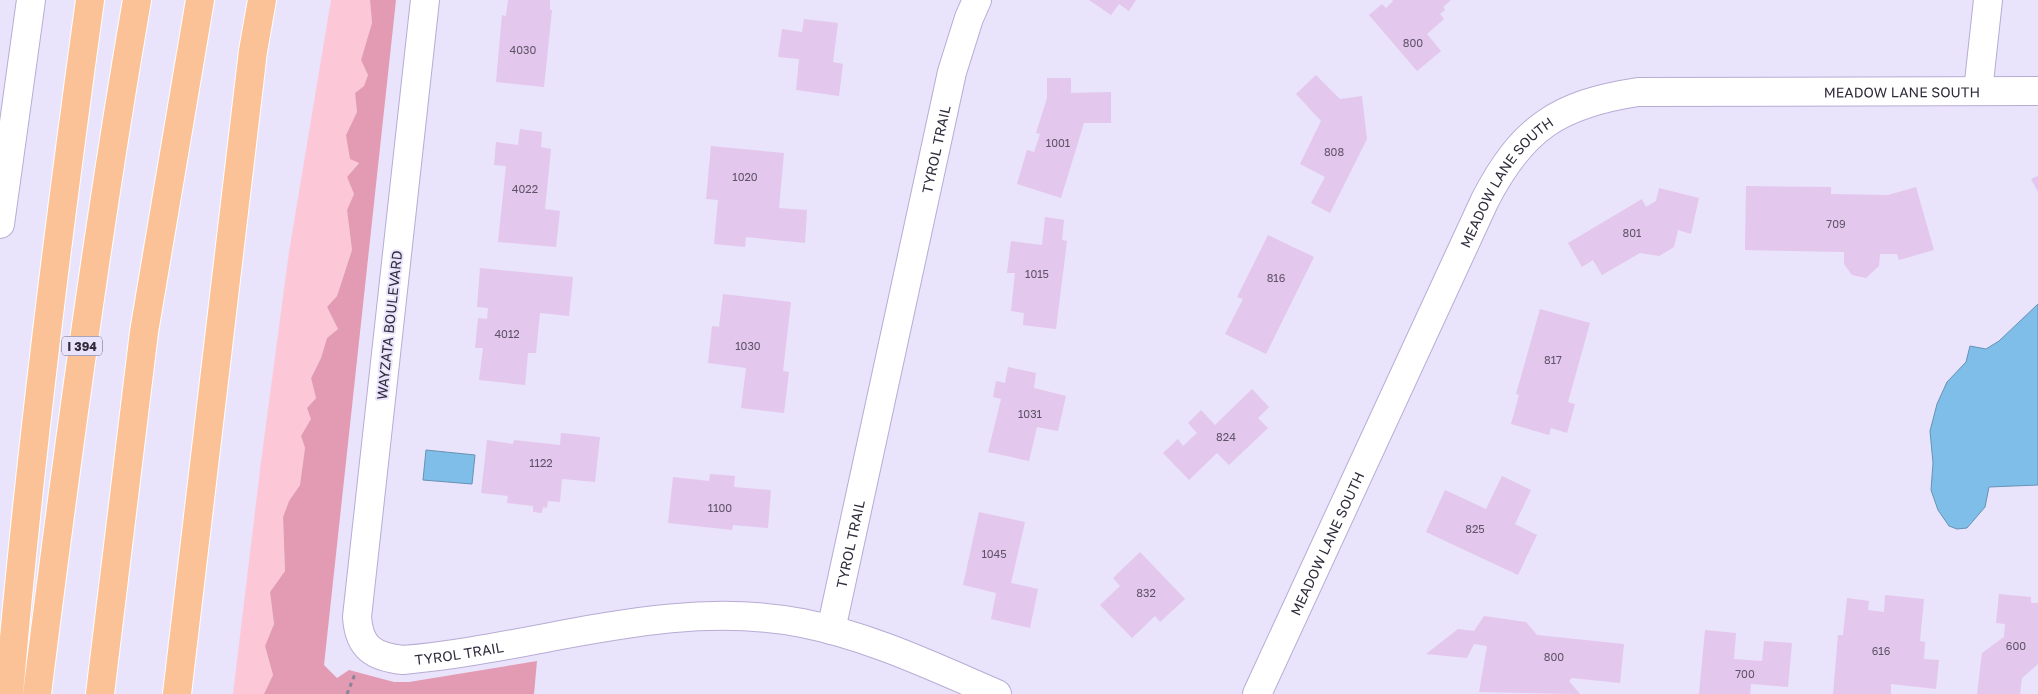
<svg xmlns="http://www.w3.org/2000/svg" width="2038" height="694" font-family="'Golos Text',sans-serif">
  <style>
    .green { fill: #fcc8d8 }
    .forest { fill: #e29bb2 }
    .water { fill: #7ebee8; stroke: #6792b4 }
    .building { fill: #e3c7ec }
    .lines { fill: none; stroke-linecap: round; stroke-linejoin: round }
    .minor-casing { stroke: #b7acd4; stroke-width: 30 }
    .tertiary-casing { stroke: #b7acd4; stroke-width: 30 }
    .motorway-casing { stroke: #fff; stroke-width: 30 }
    .path { stroke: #8a8499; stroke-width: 3; stroke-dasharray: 4 4; stroke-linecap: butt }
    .minor { stroke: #fff; stroke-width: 28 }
    .tertiary { stroke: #fff; stroke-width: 28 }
    .motorway { stroke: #fbc297; stroke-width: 28 }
    .labels { text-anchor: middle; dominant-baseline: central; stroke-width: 4; stroke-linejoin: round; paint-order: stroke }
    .number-label { font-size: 11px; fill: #5e5368 }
    .shield { fill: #eae3fc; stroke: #686376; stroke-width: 1 }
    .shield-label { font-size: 12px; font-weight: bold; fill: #312c3c }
    .street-label { font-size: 14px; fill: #312c3c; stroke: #eae3fc }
  </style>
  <rect width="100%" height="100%" fill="#eae3fc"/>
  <!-- green -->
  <path class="green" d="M331 0H370L372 23 361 60 368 75 364 86 355 93 357 112 346 135 359 162 347 177 354 194 347 210 352 250 337 296 327 307 338 329 327 338 321 358 311 377 316 398 307 408 312 419 301 436 305 448 300 485 289 501 283 517 285 571 270 592 274 624 265 646 273 675 264 694H233L261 462 289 252Z"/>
  <!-- forest -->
  <path class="forest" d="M370 0H396L324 665 337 678 349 670 394 682H409L537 661 534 694H264L273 675 265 646 274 624 270 592 285 571 283 517 289 501 300 485 305 448 301 436 311 419 307 408 316 398 311 378 321 358 327 338 338 329 327 307 337 296 352 250 347 210 354 194 347 177 359 163 350 159 346 135 357 112 355 93 364 86 368 75 361 60 372 23Z"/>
  <!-- water -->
  <g class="water">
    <path d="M2038 304V485L1989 487 1985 507 1967 528 1957 529 1949 526 1938 510 1931 490 1933 463 1930 431 1937 404 1947 382 1966 362 1970 346 1986 349 1999 341Z"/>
    <path d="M426 450 475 455 472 484 423 480Z"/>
  </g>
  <!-- building -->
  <g class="building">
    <path d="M508 0H550V10H552L544 87 496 82 502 15 506 16Z"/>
    <path d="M1089 0H1136L1129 11 1119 4 1111 15Z"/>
    <path d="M1392 0H1451L1443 7 1445 10 1440 14 1444 19 1427 34 1441 51 1417 71 1369 15 1382 4 1386 8 1393 1Z"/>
    <path d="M804 19 838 23 833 62 843 64 839 96 796 90 799 59 778 57 782 29 802 32Z"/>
    <path d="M1316 75 1340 99 1362 96 1367 139 1330 213 1311 203 1325 177 1300 164 1321 121 1296 94Z"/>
    <path d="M1047 78H1071V93L1111 92V123H1084L1061 198 1017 184 1027 150 1034 152 1040 134 1036 133 1047 98Z"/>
    <path d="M520 129 542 132 541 147 551 149 545 209 560 211 556 247 498 242 506 166 494 165 496 142 518 145Z"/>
    <path d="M711 146 784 153 779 208 807 210 805 243 746 237 745 247 714 244 718 200 706 199Z"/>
    <path d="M2038 176V192L2031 179Z"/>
    <path d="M1746 186 1831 187V194L1888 195 1916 187 1934 250 1899 260 1897 254H1880L1879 266 1866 278 1852 275 1844 264V252L1745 250Z"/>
    <path d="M1659 188 1699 198 1691 234 1678 230 1674 247 1659 256 1640 253 1602 275 1593 260 1582 267 1568 243 1642 199 1646 207 1656 201Z"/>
    <path d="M1045 217 1064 220 1062 240 1067 241 1056 329 1023 325 1024 313 1011 311 1015 273H1007L1011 241 1042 245Z"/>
    <path d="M1268 235 1314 257 1266 354 1225 334 1243 299 1237 297Z"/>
    <path d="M480 268 573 277 569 316 540 313 536 353H528L525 385 479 380 483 348H475L478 318 487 319 488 308 477 307Z"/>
    <path d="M723 294 791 302 783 371 789 372 784 413 741 408 746 368 708 363 712 326 719 327Z"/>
    <path d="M1540 309 1590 323 1568 402 1575 404 1567 433 1551 428 1549 435 1511 424 1519 395 1516 394Z"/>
    <path d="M1008 367 1036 373 1034 388 1066 396 1058 431 1037 427 1029 461 988 452 1001 399 993 397 996 381 1005 383Z"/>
    <path d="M1252 389 1269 407 1258 418 1268 428 1229 465 1217 453 1189 480 1163 453 1178 439 1183 446 1197 433 1188 423 1201 410 1215 425Z"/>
    <path d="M561 433 600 437 595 482 562 479 560 502 548 501 547 508 543 507 542 513 533 512V506L507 503 508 496 481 493 487 440 513 444 514 440 560 445Z"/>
    <path d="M710 474 735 476 734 487 771 490 768 528 733 525 732 530 668 523 673 477 709 481Z"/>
    <path d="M1502 476 1531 490 1515 524 1537 535 1518 575 1426 532 1445 490 1486 509Z"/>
    <path d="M979 512 1025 522 1011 583 1038 589 1030 628 991 619 996 593 963 585Z"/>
    <path d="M1140 552 1185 599 1160 622 1155 616 1132 638 1100 605 1120 586 1113 578Z"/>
    <path d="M1999 594 2031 597V603H2038V664L2022 678 2020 694H1977L1982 653 2004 637 2005 624 1996 623Z"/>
    <path d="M1885 595 1924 599 1920 641 1925 642 1924 659 1939 660 1936 689 1891 684V694H1833L1838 635H1843L1847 598 1869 601 1868 610 1884 612Z"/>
    <path d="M1484 616 1526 622 1537 635 1624 644 1620 683 1572 678 1569 681 1580 694 1479 692 1487 646 1474 644 1467 658 1426 654 1458 629 1474 631Z"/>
    <path d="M1705 630 1736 633 1734 659 1762 661 1764 641 1792 643 1788 687 1751 684 1750 694H1699Z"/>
  </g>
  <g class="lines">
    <defs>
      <g id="minor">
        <path id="s1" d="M425 0 357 617C359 648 374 657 403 660 536 649 668 597 802 623 869 636 934 667 997 694"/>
        <path d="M1978 91 1988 0"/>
        <path id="s2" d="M831 630 952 72 969 18 977 0"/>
        <path id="s3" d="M1257 694 1485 200C1522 128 1559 104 1638 92L2038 91"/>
      </g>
      <path id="tertiary" d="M0 224 31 0"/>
      <g id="motorway">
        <path d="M9 694C29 462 58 231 90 0"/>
        <path d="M37 694C66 462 97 231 137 0"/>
        <path d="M100 694 144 332 200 0"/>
        <path d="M177 694 253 51 262 0"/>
      </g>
    </defs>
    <!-- minor casing -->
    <use href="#minor" class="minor-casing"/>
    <!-- tertiary casing -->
    <use href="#tertiary" class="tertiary-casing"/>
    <!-- motorway casing -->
    <use href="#motorway" class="motorway-casing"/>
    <!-- path -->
    <path class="path" d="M347 694 355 674"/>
    <!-- minor -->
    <use href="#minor" class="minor"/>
    <!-- tertiary -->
    <use href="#tertiary" class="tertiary"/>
    <!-- motorway -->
    <use href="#motorway" class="motorway"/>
  </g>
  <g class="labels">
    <!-- number labels -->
    <g class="number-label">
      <text x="1413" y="42">800</text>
      <text x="523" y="49">4030</text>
      <text x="1058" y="142">1001</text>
      <text x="1334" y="151">808</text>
      <text x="745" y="176">1020</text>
      <text x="525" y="188">4022</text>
      <text x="1836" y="223">709</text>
      <text x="1632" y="232">801</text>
      <text x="1037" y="273">1015</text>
      <text x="1276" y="277">816</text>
      <text x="507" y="333">4012</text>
      <text x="748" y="345">1030</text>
      <text x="1553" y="359">817</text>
      <text x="1030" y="413">1031</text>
      <text x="1226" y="436">824</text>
      <text x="541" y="462">1122</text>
      <text x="720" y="507">1100</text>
      <text x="1475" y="528">825</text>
      <text x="994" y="553">1045</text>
      <text x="1146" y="592">832</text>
      <text x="2016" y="645">600</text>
      <text x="1881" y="650">616</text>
      <text x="1554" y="656">800</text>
      <text x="1745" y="673">700</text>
    </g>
    <!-- shield labels -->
    <rect class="shield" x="62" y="336.5" width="40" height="19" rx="4"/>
    <g class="shield-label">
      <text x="82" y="346">I 394</text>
    </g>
    <!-- street labels -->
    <g class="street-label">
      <text stroke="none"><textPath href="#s3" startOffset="1005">MEADOW LANE SOUTH</textPath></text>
      <text stroke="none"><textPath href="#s2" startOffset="492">TYROL TRAIL</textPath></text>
      <text stroke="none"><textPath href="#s3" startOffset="571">MEADOW LANE SOUTH</textPath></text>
      <text transform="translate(389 325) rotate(-84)">WAYZATA BOULEVARD</text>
      <text stroke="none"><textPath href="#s3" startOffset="166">MEADOW LANE SOUTH</textPath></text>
      <text stroke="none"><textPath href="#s2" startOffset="88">TYROL TRAIL</textPath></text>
      <text stroke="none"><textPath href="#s1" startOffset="748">TYROL TRAIL</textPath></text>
    </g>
  </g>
</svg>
